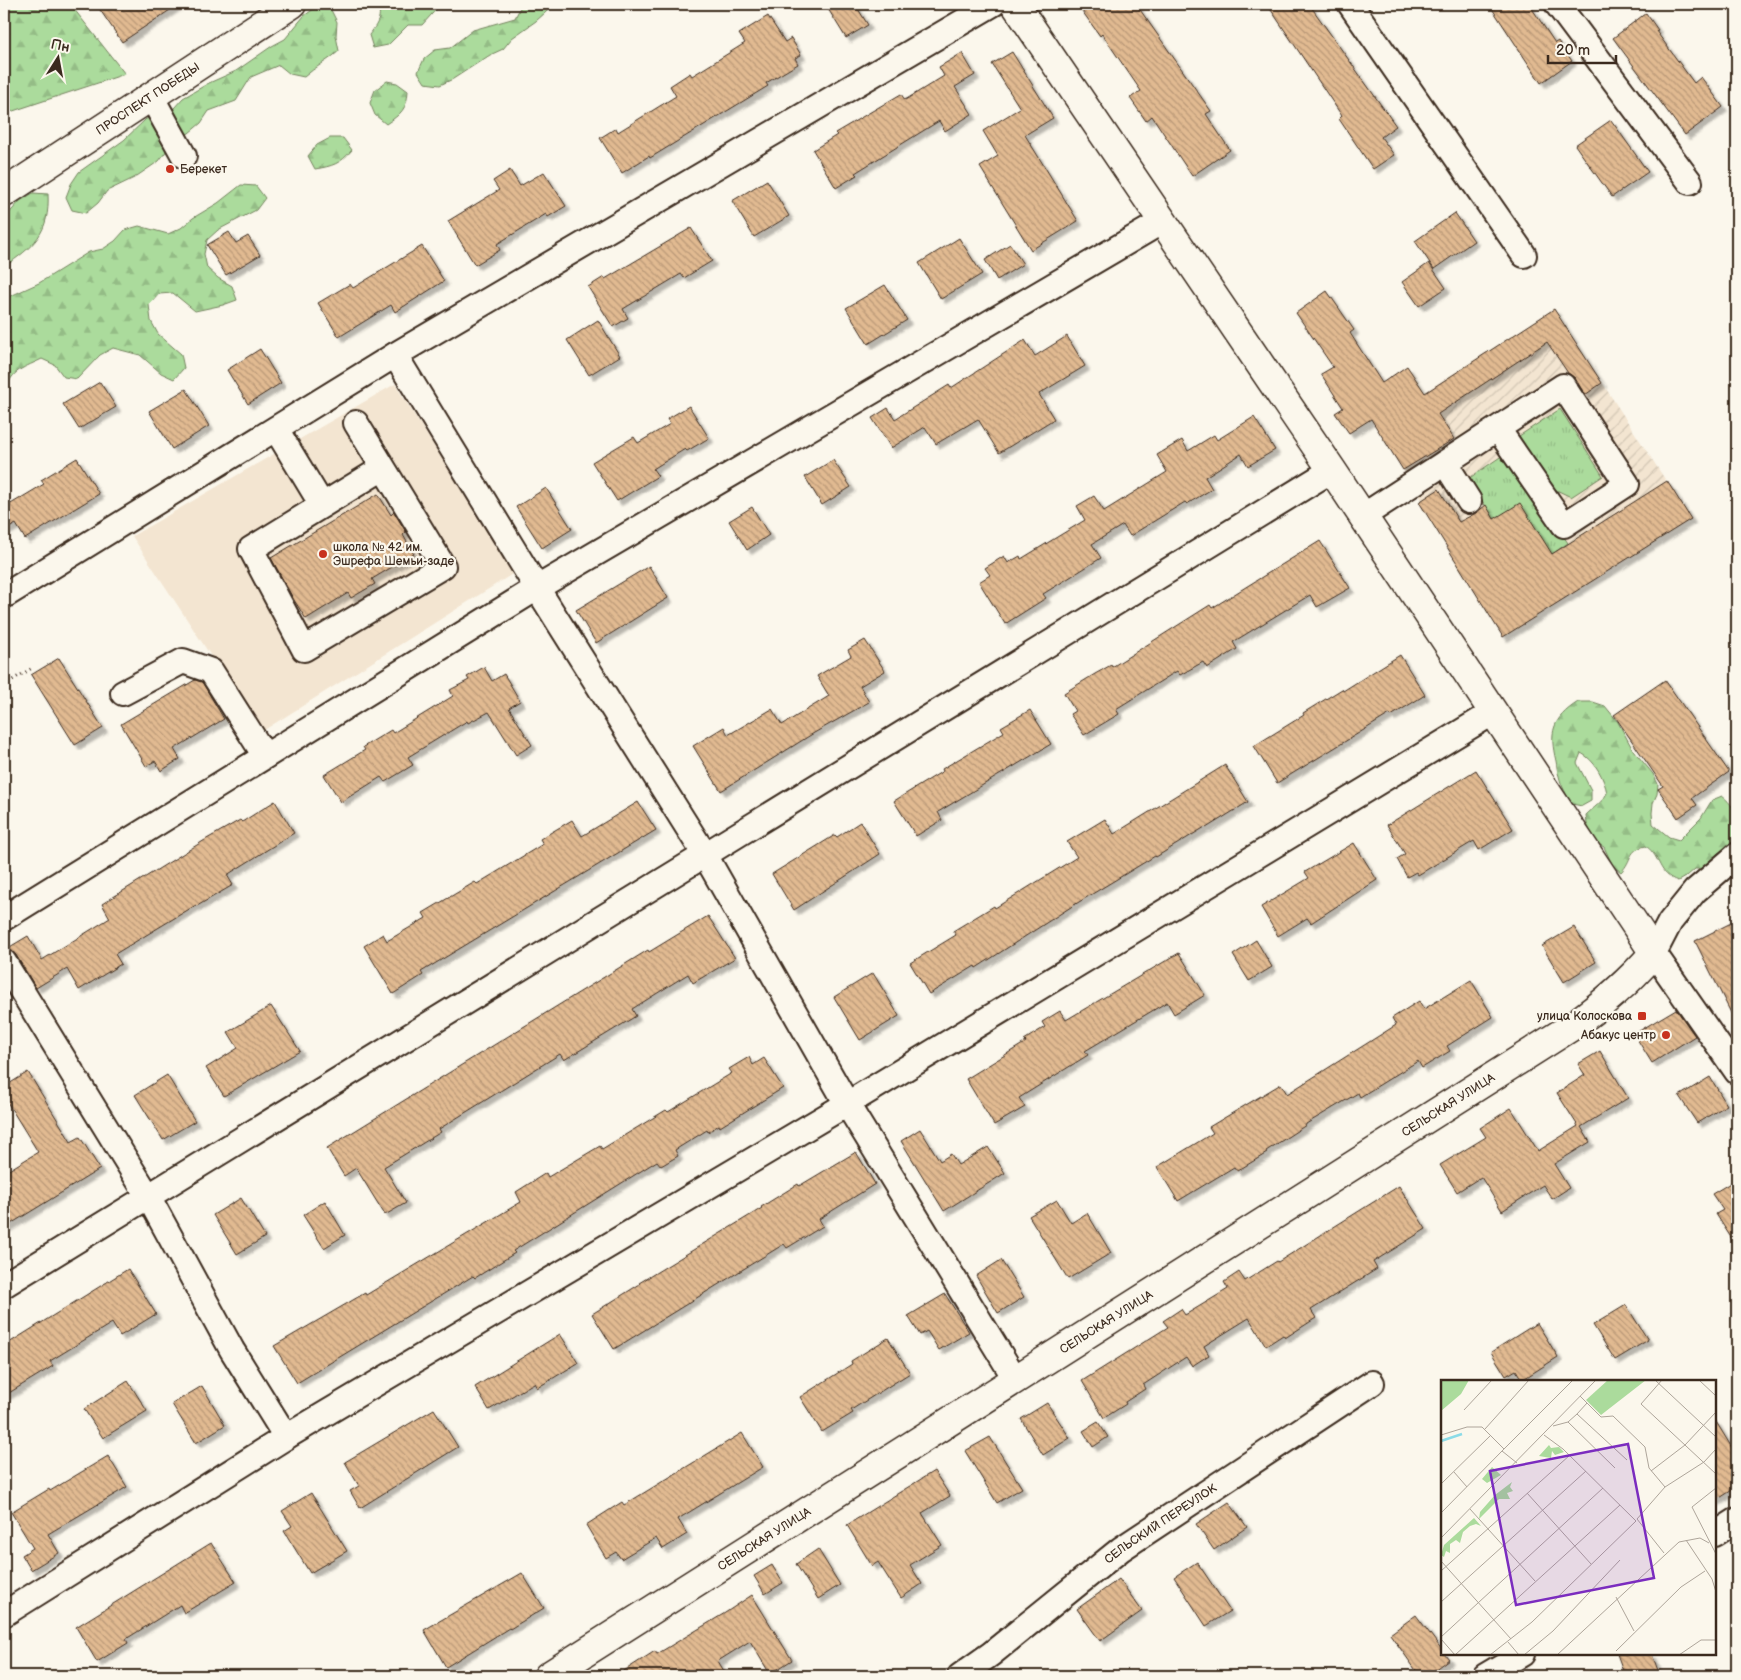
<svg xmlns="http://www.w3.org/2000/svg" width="1741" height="1680" font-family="'Balsamiq Sans',sans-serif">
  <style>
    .built { fill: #f3e5d1 }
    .industrial { fill: url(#industrial-furrows) }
    .grass { fill: url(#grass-tufts); stroke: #73825d }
    .forest { fill: url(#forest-firs); stroke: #73825d }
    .building { fill: url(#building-back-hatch); stroke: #3b2a1e; filter: url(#shadow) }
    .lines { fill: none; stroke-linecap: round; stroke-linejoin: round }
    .minor-casing { stroke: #3b2a1e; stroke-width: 28 }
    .major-casing { stroke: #3b2a1e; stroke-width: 31 }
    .path { stroke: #3b2a1e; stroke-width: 3; stroke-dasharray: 1 4; stroke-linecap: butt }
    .minor { stroke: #fbf7ec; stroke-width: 24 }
    .major { stroke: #fbf7ec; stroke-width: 28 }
    .poi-dot { fill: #c8321e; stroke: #fbf7ec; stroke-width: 2 }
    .labels { text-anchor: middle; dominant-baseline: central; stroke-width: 4.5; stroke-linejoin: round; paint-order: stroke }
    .street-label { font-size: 12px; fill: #3b2a1e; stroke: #fbf7ec }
    .poi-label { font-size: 12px; fill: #3b2a1e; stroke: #fbf7ec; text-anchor: start }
    .inset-river { fill: none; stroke: #8bdbe7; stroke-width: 2.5 }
    .inset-road { fill: none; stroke: #aea59a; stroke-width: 1 }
    .view { fill: #7b2cbf; fill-opacity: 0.15; stroke: #7b2cbf; stroke-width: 2.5 }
    .inset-edge { fill: none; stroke: #3b2a1e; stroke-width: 2.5 }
  </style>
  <defs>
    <pattern id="industrial-furrows" width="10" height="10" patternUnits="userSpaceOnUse" patternTransform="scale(1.25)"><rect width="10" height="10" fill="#f3e5d1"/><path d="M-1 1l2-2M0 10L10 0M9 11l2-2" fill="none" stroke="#d1c5b3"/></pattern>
    <pattern id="grass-tufts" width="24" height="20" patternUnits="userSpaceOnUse" patternTransform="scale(1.25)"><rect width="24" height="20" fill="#abdb9c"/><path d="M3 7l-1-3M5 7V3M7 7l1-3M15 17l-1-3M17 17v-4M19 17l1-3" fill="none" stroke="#94bc86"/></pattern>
    <pattern id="forest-firs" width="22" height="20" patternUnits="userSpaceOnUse" patternTransform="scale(1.25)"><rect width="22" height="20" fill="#abdb9c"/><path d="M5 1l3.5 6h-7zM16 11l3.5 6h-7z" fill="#94bc86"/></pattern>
    <pattern id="building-back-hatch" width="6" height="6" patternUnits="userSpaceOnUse" patternTransform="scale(1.25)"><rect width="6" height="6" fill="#e1ba91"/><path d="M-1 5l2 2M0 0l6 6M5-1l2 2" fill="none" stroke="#b89776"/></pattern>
    <filter id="shadow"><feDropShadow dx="4.5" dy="4.5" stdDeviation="1" flood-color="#0004"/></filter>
  </defs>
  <rect width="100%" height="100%" fill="#fbf7ec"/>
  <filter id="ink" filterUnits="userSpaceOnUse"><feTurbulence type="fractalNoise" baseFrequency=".02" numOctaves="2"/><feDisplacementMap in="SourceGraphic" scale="10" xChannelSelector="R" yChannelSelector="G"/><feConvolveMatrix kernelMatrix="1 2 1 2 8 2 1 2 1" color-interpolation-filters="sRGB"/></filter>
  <g filter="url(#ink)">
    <!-- built -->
    <path class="built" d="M395 384 514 573 261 732 132 536Z"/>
    <!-- industrial -->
    <path class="industrial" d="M1554 309 1691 519 1503 637 1419 502 1422 500 1375 424Z"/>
    <!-- grass -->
    <g class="grass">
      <path d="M1560 409 1603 476 1571 497 1546 485 1516 438Z"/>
      <path d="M1506 453 1568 543 1552 554 1494 519 1468 479Z"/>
    </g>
    <!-- forest -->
    <g class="forest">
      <path d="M4 4H70L125 74 4 114Z"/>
      <path d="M377 4H441L422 25H408L388 45 373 48 369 35C377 25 383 16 377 4Z"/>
      <path d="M522 4H555L536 21 512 38 503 49 490 55 453 79 440 85 425 83 418 72 424 59 435 50 450 48 473 30 515 18Z"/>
      <path d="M315 8H330L337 22 336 36 339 51C328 61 315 67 304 77L290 74 279 65 251 77 236 101 209 111 201 123 189 133 176 138 159 161 134 178 107 191 98 203 86 213 72 210 66 197 71 184 79 172 124 140 146 119 161 115 174 108 183 98 209 83 236 71 272 46 285 39 304 16Z"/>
      <path d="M387 81 397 83 408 91C407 109 401 114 386 124L375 115 370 103 375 90Z"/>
      <path d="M330 138H343L352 150C340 164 333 166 315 169L308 156 317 145Z"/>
      <path d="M241 185 256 186 265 198 256 210 218 230 207 240 204 254 207 268 218 278 232 286 237 300 223 305 195 311 173 293 159 294 149 305 151 321 158 334 181 354 184 368 174 379 161 373 140 355 113 348 100 355 77 379 64 377 55 365 42 359C19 370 11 370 4 396V299L39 283 89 252 103 249 115 241 125 230 139 226 168 234 181 228 193 218 218 203Z"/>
      <path d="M33 193 48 194C50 233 34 246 4 267V219L20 201Z"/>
      <path d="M1578 702H1593L1605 706 1618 722 1633 750 1653 774 1658 784 1657 794 1653 803 1652 813 1653 824 1669 837 1679 840 1701 818 1712 800 1722 796C1741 810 1737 827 1737 850L1718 853 1713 862 1705 869H1695L1687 876 1678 881C1657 874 1662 858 1646 846 1627 850 1633 860 1621 872L1613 866 1604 847 1595 842 1587 824 1586 815C1594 807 1602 803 1607 793 1604 778 1595 760 1581 753L1577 763 1591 790V801L1582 806 1572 804C1567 795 1561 786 1559 776 1557 771 1557 766 1556 761 1549 732 1552 719 1578 702Z"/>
    </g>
    <!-- building -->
    <g class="building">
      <path d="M96 4H179L122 42Z"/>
      <path d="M825 4H855L868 25 846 38Z"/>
      <path d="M1077 4H1136L1211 111 1206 114 1230 150 1192 176 1152 116 1146 121 1130 98 1141 91 1102 34 1100 36Z"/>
      <path d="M1267 4H1309L1396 126 1381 137 1394 155 1373 169 1339 119 1342 116Z"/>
      <path d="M1489 4H1529L1555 43 1558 41 1572 61 1541 83Z"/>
      <path d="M1646 13 1658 30 1656 31 1694 83 1701 77 1723 107 1685 135 1613 38Z"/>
      <path d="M768 16 785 42 791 38 801 55 795 58 798 64 766 83 768 86 650 158 649 156 622 173 600 138 616 128 618 132 676 96 670 86 690 73 692 76 745 43 739 34Z"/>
      <path d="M1012 52 1053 118 1025 135 1078 221 1031 250 980 167 998 156 983 131 1020 108 992 64Z"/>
      <path d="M962 53 975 75 955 87 972 114 945 131 939 121 855 173 857 175 836 188 813 150 837 135 835 133 901 94 905 100 944 76 939 67Z"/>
      <path d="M1611 120 1648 172 1612 197 1575 145Z"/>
      <path d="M510 170 520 186 544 172 566 206 548 217 546 214 497 244 500 250 475 265 448 221 499 190 493 181Z"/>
      <path d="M767 180 789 216 754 237 732 201Z"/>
      <path d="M1455 213 1474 241 1434 269 1415 241Z"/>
      <path d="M691 228 712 261 684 278 681 274 623 309 628 318 613 327 588 287 604 277 605 279Z"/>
      <path d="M229 232 236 243 248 236 260 255 226 275 207 245Z"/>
      <path d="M959 238 982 274 941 299 919 263Z"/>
      <path d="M1010 244 1023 264 997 280 985 260Z"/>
      <path d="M422 246 444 281 395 312 391 305 339 337 318 303 350 284 353 288Z"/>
      <path d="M1429 263 1446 288 1419 306 1402 282Z"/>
      <path d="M885 285 907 320 868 344 846 308Z"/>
      <path d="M1327 291 1354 330 1350 333 1382 383 1407 366 1425 393 1554 309 1602 383 1585 395 1575 378 1568 373 1547 342 1438 414 1454 439 1403 470 1371 419 1349 433 1335 413 1343 408 1321 374 1333 367 1296 313Z"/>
      <path d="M598 320 620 356 589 375 567 340Z"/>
      <path d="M1067 336 1085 366 1039 394 1054 419 999 453 978 419 936 444 925 427 891 448 872 418 888 408 895 419 949 385 951 388 1025 340 1035 356Z"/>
      <path d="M260 349 281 383 248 404 227 370Z"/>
      <path d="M100 382 116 407 79 429 63 404Z"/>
      <path d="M186 389 209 426 172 449 149 411Z"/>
      <path d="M689 406 709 438 687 451 685 449 653 469 658 476 617 501 592 462 634 437 638 443 670 424 667 419Z"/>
      <path d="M1254 417 1275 450 1248 466 1241 454 1205 477 1212 489 1187 504 1185 502 1130 536 1123 525 1092 544 1101 558 1043 594 1046 598 1005 624 979 582 990 575 985 568 1004 556 1008 563 1020 556 1021 559 1085 520 1077 506 1094 496 1104 511 1167 472 1157 455 1182 440 1188 451 1214 435 1217 440Z"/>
      <path d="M77 458 99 494 25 539 16 524 4 531V508L44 484 41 480Z"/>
      <path d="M833 460 851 487 822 505 805 477Z"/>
      <path d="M1667 481 1691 519 1503 637 1419 502 1439 489 1459 522 1476 513 1486 505 1494 519 1520 503 1552 554Z"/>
      <path d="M546 488 572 529 542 548 516 507Z"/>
      <path d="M378 494 391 515 394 512 406 532 403 535 414 554 372 579 375 584 351 598 348 593 306 619 294 600 271 558Z"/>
      <path d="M752 507 769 535 747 550 729 521Z"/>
      <path d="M1320 541 1350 588 1317 607 1310 595 1233 642 1237 649 1207 668 1203 662 1180 675 1177 671 1116 709 1119 714 1084 735 1070 714 1075 711 1064 693 1095 674 1111 665 1112 667 1210 605 1212 608Z"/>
      <path d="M649 566 668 598 596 643 576 610Z"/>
      <path d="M865 640 885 671 860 686 869 702 814 733 721 791 693 746 724 727 728 735 772 709 782 725 829 696 817 676 851 656 848 650Z"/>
      <path d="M1400 655 1425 695 1391 716 1390 714 1277 783 1254 746 1304 715 1303 713 1342 689 1343 691Z"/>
      <path d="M59 658 103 728 75 745 31 675Z"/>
      <path d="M484 667 492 681 504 674 520 701 509 708 532 745 516 755 489 712 468 723 467 721 408 757 413 765 385 782 381 777 341 802 324 775 365 750 363 747 391 730 393 733 453 696 450 690 469 680 467 677Z"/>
      <path d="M195 680 202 682 224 719 174 749 180 759 161 771 155 761 146 766 121 724Z"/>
      <path d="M1665 680 1729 772 1692 798 1697 805 1678 818 1658 789 1663 786 1614 715Z"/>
      <path d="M1030 710 1051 744 938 812 942 820 916 836 894 801 943 771 942 769 1004 732 1001 727Z"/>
      <path d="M1225 765 1248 802 1206 828 1205 827 1156 857 1155 856 1074 905 976 968 975 966 929 994 910 963 956 935 953 931 994 906 995 908 1077 857 1067 842 1105 819 1114 834Z"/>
      <path d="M1476 770 1513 829 1479 850 1474 841 1418 875 1416 872 1407 877 1397 859 1405 854 1387 825Z"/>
      <path d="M275 801 294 833 227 875 233 885 197 906 196 905 115 954 121 964 79 990 67 969 36 988 16 955 8 948 28 936 42 960 110 918 102 904 205 840 240 820 242 822Z"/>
      <path d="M638 802 656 830 421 972 423 975 393 994 364 946 383 934 387 941 426 918 423 913 475 882 477 884 543 844 540 839 572 820 582 836Z"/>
      <path d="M860 822 880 854 794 910 772 874 835 835 837 837Z"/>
      <path d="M1354 843 1377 880 1311 923 1307 918 1278 936 1261 907 1309 878 1305 872Z"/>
      <path d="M708 916 735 958 693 983 688 974 632 1009 636 1016 564 1060 560 1054 439 1129 441 1132 384 1167 406 1203 385 1215 356 1168 344 1176 327 1148 648 950 649 952Z"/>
      <path d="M1737 920V1025L1695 941Z"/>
      <path d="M1574 927 1596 962 1564 982 1542 946Z"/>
      <path d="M1256 940 1272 967 1249 981 1233 955Z"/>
      <path d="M1179 953 1205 995 1174 1014 1167 1002 1085 1051 1088 1055 1019 1098 1025 1107 994 1125 966 1079 1026 1042 1024 1040 1045 1027 1042 1022 1060 1011 1066 1020Z"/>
      <path d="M873 973 899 1016 860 1040 834 997Z"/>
      <path d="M1471 980 1493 1017 1447 1046 1450 1051 1422 1068 1418 1061 1360 1097 1358 1093 1306 1124V1125L1266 1151 1267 1153 1237 1171 1234 1167 1178 1201 1157 1167 1213 1133 1209 1127 1281 1084 1287 1094 1396 1025 1392 1018 1419 1001 1424 1009Z"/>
      <path d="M271 1006 300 1051 224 1096 206 1068 238 1048 228 1032Z"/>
      <path d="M1676 1009 1695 1036 1652 1063 1634 1034Z"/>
      <path d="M1600 1051 1628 1098 1581 1127 1590 1142 1554 1164 1569 1188 1552 1199 1543 1185 1502 1211 1481 1177 1457 1192 1440 1165 1486 1137 1480 1128 1511 1108 1538 1151 1578 1126 1557 1093 1585 1075 1578 1064Z"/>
      <path d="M749 1057 753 1065 764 1058 783 1088 720 1127 719 1125 708 1132 707 1130 675 1150 678 1156 661 1166 657 1161 513 1251 515 1253 475 1278 473 1276 297 1383 274 1346 365 1293 366 1295 521 1202 516 1192 546 1173 548 1177 600 1146 602 1149 666 1110 668 1112 732 1073 729 1069Z"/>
      <path d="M28 1072 71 1142 80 1137 100 1169 4 1228V1173L38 1152 4 1097V1087Z"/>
      <path d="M167 1075 195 1121 163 1140 135 1095Z"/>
      <path d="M1710 1077 1727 1105 1697 1123 1679 1096Z"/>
      <path d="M920 1129 940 1161 951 1154 958 1165 988 1147 1005 1173 944 1211 901 1141Z"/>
      <path d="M856 1152 875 1184 819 1219 823 1226 787 1248 784 1244 614 1349 592 1314 640 1284 639 1283 762 1208 761 1207 798 1184 799 1186Z"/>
      <path d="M1737 1179V1247L1716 1214 1723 1210 1712 1194Z"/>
      <path d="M1399 1186 1426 1229 1373 1262 1377 1269 1311 1310 1316 1318 1285 1338 1283 1335 1266 1346 1249 1318 1204 1346 1209 1355 1192 1366 1186 1357 1143 1385 1145 1389 1125 1402 1126 1404 1104 1418 1082 1381 1168 1327 1163 1321 1181 1309 1185 1315 1228 1289 1224 1282 1239 1272 1245 1281 1277 1261 1278 1262Z"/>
      <path d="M241 1198 265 1237 237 1254 213 1215Z"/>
      <path d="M1057 1200 1071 1223 1087 1213 1111 1253 1068 1279 1029 1216Z"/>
      <path d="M325 1201 345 1235 324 1248 303 1215Z"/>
      <path d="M1001 1260 1024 1297 998 1313 976 1276Z"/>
      <path d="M128 1269 156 1314 120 1336 112 1323 50 1361 53 1366 4 1396V1371L11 1367 4 1356V1346Z"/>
      <path d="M945 1294 969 1332 939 1350 927 1331 920 1335 908 1316Z"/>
      <path d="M1626 1305 1648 1340 1615 1360 1593 1325Z"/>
      <path d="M1537 1323 1558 1357 1522 1380 1516 1370 1506 1376 1491 1352Z"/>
      <path d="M560 1334 578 1363 537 1388 534 1383 489 1410 475 1387Z"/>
      <path d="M888 1338 910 1373 851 1410 853 1413 822 1432 800 1397 852 1364 851 1361Z"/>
      <path d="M128 1381 147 1411 103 1438 84 1409Z"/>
      <path d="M202 1386 225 1425 196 1443 172 1404Z"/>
      <path d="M1047 1403 1070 1438 1043 1455 1021 1419Z"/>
      <path d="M434 1409 458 1447 360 1508 350 1491 359 1486 345 1462Z"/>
      <path d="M1715 1420 1737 1456V1487L1715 1501Z"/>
      <path d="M1098 1422 1108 1437 1093 1447 1083 1431Z"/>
      <path d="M742 1433 763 1467 678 1519 687 1534 663 1549 656 1538 621 1559 616 1552 606 1558 586 1525 622 1502 624 1505Z"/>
      <path d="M990 1437 1022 1488 997 1503 965 1451Z"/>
      <path d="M108 1456 127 1487 48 1534 59 1553 31 1570 22 1555 33 1548 11 1512 49 1489 50 1491Z"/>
      <path d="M934 1471 950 1496 922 1513 942 1545 910 1565 922 1584 901 1598 878 1562 872 1566 847 1525Z"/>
      <path d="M311 1493 347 1551 310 1573 284 1531 292 1526 282 1511Z"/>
      <path d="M1229 1502 1247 1527 1214 1550 1196 1524Z"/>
      <path d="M211 1543 236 1582 184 1613 180 1605 126 1639 128 1643 97 1662 76 1627Z"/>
      <path d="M818 1549 840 1585 818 1599 796 1564Z"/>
      <path d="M1197 1562 1230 1611 1206 1626 1174 1577Z"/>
      <path d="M772 1565 783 1583 765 1594 754 1576Z"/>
      <path d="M522 1573 544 1608 510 1629 509 1628 446 1667 424 1630Z"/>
      <path d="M1119 1579 1142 1611 1100 1641 1077 1609Z"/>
      <path d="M752 1595 792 1660 770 1674 750 1641 718 1661 727 1676H616L655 1651 657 1654 725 1613Z"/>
      <path d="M1416 1615 1442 1650V1654H1445L1449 1659 1426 1676H1420L1390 1634Z"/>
      <path d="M1617 1654H1652L1660 1676H1625Z"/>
    </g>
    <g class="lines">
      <defs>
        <g id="minor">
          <path d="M1350 4 1524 255"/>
          <path d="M1557 4 1690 182"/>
          <path d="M151 96 184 156"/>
          <path d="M395 355 537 588 705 855 847 1104 1016 1380"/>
          <path d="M356 423 443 566 304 649 251 549 383 468"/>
          <path d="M276 429 322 505"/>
          <path d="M1445 463 1469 501"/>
          <path d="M1363 516 1563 386 1627 484 1564 525 1498 429"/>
          <path d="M4 596 395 355 993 4"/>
          <path d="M123 693 183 661 211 671 265 756"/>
          <path d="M1737 855 1695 891 1670 922 1654 953 1737 1072"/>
          <path d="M4 918 537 588 1163 221"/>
          <path d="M4 962 148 1196 232 1350 286 1437"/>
          <path d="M4 1285 1332 470"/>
          <path d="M1715 1534 1737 1520"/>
          <path d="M4 1614 286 1437 847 1104 1494 712"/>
          <path id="s1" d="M960 1676 991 1654 1121 1549 1372 1383"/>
          <path d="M1485 1676 1522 1654"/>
        </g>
        <g id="major">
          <path id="s2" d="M4 193 292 4"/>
          <path id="s3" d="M548 1676 1571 1027C1603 1004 1628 983 1654 953L1332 470 1015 4"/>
        </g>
      </defs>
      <!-- minor casing -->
      <use href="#minor" class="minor-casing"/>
      <!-- major casing -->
      <use href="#major" class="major-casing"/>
      <!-- path -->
      <path class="path" d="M4 685 34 667"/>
      <!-- minor -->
      <use href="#minor" class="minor"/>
      <!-- major -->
      <use href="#major" class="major"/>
    </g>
  </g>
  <!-- markers -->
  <g class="poi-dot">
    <circle cx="170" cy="169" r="5"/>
    <circle cx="323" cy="554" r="5"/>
    <rect x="1637" y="1011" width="10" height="10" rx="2.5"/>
    <circle cx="1666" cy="1035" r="5"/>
  </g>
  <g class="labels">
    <!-- street labels -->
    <g class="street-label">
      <text stroke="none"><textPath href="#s2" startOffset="172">ПРОСПЕКТ ПОБЕДЫ</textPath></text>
      <text stroke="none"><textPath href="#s3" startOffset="1066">СЕЛЬСКАЯ УЛИЦА</textPath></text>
      <text stroke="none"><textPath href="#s3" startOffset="661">СЕЛЬСКАЯ УЛИЦА</textPath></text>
      <text stroke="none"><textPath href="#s1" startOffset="252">СЕЛЬСКИЙ ПЕРЕУЛОК</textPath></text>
      <text stroke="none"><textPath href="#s3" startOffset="256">СЕЛЬСКАЯ УЛИЦА</textPath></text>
    </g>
    <!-- poi labels -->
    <g class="poi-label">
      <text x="180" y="169">Берекет</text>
      <text x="333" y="547">школа № 42 им.<tspan x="333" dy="14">Эшрефа Шемьи-заде</tspan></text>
      <text x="1632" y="1016" text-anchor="end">улица Колоскова</text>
      <text x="1656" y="1035" text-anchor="end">Абакус центр</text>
    </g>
  </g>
  <!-- overview -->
  <g transform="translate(1441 1380)">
    <rect width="275" height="275" fill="#fbf7ec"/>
    <path d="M0 0H28L20 14 0 31ZM108 65 110 68 118 67 123 72 114 75 111 71 110 78 98 76ZM51 87 60 95 46 103 41 99ZM71 102 69 107 72 111 66 113 69 119H58L38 139 39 132 54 115ZM33 138 40 146 35 144 29 146 22 152 19 163 15 160 9 164V173L5 171 3 177 0 175 3 165Z" fill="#abdb9c"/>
    <path d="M167 0H205L160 35 145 20Z" fill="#abdb9c"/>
    <path class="inset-river" d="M0 61 21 54"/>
    <path class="inset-road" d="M214 0 275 57M221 0 200 24 275 94M258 0 275 16M146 23 160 37 172 36 204 67 208 88 224 107M23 30 51 0M136 34 186 80M127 42 174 88M112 46 127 42 136 34 146 23 139 16M44 49 88 0M0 55 26 47H41L63 69M61 71 132 0M210 91 244 65 275 32M13 92 26 107M0 104 49 56M275 108 251 127 275 174M86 113 150 184M29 129 94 201M0 133 61 71 76 83M0 158 155 0M245 160 271 199 275 212M223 173 196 139 224 107 263 82 275 69M0 181 70 259M0 191 129 75M175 217 193 251M0 222 145 91M0 257 162 108M0 259 14 275M67 262 78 275M175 271 240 207 264 191M14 275 179 125M49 275 91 242 195 141 122 69 103 55M83 275 112 251 179 180M116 275 238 162 259 158 268 163M238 275 260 260H275"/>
    <path class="view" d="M187 64 213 198 75 225 49 91Z"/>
    <rect width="275" height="275" class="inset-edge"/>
  </g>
  <!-- margin -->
  <rect width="1741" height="1680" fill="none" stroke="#fbf7ec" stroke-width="20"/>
  <rect x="10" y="10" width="1721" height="1660" fill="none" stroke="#3b2a1e" stroke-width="2" filter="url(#ink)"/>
  <!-- north arrow -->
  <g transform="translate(58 58) rotate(11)" stroke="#fbf7ec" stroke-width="4" paint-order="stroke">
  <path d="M0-4L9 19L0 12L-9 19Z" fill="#3b2a1e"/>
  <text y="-8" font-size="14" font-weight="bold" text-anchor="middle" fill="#3b2a1e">Пн</text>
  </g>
  <!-- scale -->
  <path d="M1548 55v8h68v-8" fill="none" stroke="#3b2a1e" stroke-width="2.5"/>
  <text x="1556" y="55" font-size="15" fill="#3b2a1e" stroke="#fbf7ec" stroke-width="4" paint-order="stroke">20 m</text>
</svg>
